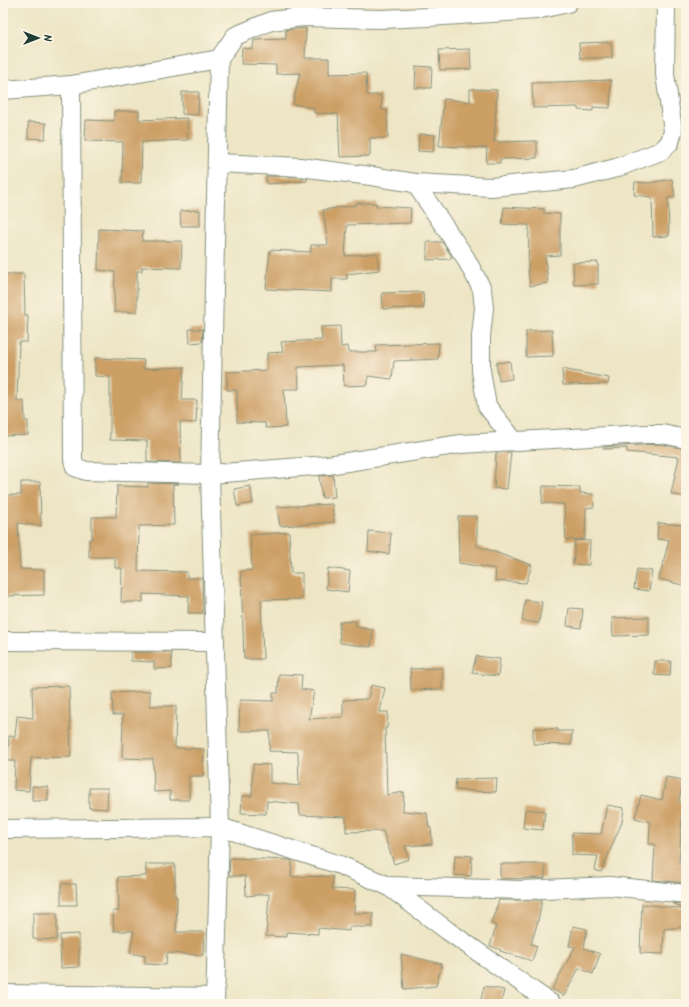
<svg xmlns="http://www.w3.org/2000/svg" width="689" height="1007" font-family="Kalam,sans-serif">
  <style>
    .building { fill: #cc9f65 }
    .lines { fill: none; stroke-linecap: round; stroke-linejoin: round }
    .minor-casing { stroke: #86917c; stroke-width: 20 }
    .minor { stroke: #fff; stroke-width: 18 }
  </style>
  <rect width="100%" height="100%" fill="#fcf5e5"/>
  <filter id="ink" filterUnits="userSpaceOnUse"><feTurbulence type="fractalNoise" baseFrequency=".025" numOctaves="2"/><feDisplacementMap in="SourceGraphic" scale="8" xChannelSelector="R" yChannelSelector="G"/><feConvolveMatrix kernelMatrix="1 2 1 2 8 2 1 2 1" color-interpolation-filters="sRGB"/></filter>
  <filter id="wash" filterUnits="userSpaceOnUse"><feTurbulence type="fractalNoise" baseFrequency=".012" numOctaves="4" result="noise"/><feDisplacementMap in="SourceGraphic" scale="16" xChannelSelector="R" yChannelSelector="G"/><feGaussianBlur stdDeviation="0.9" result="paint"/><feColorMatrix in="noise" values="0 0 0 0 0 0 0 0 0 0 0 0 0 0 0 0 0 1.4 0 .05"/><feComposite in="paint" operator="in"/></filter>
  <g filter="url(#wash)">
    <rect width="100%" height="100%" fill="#ede5c4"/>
    <g id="blocks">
      <!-- building -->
      <g class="building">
        <path d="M306 28 305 58H329V74L366 73 367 95H381L382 110H387L388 138H370V156L340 157 338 114 314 113V108L293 104 300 73 276 74V65L241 64 242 48 253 49 254 40 286 39V30Z"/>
        <path d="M611 42 612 58H580L579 43Z"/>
        <path d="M470 49 471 69 440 70 439 50Z"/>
        <path d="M416 66 432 67 431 88H415Z"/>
        <path d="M611 80 610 108 593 107V111L578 110V107L533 108 532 83Z"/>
        <path d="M470 89 497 90 494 142 537 141V158L500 159V163H486L487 148 439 146 444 99 470 102Z"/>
        <path d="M182 92H199L198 115 182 114Z"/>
        <path d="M114 111H139V120L187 118 188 140 142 142 141 183H122L123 142 85 141 86 120 114 121Z"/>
        <path d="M28 122 46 123 45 139 28 138Z"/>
        <path d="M419 134 435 135 433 152 418 151Z"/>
        <path d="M266 176 299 177 307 178V181L267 184Z"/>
        <path d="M672 179 675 197 668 198 669 236 653 237 652 197 634 195 635 182 648 183Z"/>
        <path d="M356 203H376V206L411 208 410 223 347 225 345 256 377 253 379 270 347 274V279H332V292L266 289 270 250 311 252V245H328L323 210 356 205Z"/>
        <path d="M504 207 544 209V213L560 214V255L545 256 548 283 530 286 528 270 529 225 502 224Z"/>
        <path d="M200 210V226H181L180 211Z"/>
        <path d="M99 229 143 231 142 241H182L181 268 142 267V271H137V312H114L115 272 98 270Z"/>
        <path d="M427 242H442L451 255V259L427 260Z"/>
        <path d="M598 262V284L574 285 573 263Z"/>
        <path d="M3 274H24L25 315H28L27 342H19L17 401H24L25 421H28V435L3 436Z"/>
        <path d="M423 292 424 308 383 309 382 293Z"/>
        <path d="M340 326 341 347 347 346 348 352H377L376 345 439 343 438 359 394 361 392 379 368 376V385L344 386 343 365 298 367 299 389H284L286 427 266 428 265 423 237 422V390H227V372L267 370V353L283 352 281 342 322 340 321 327Z"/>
        <path d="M189 329H203L202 342 190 343Z"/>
        <path d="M552 330 553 356 526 357V331Z"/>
        <path d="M95 358 144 360 143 369 184 367 182 400H197L196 423 180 422 181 463 147 462V441L110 440V377L95 376Z"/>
        <path d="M510 361 512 379 499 381 496 363Z"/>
        <path d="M562 369 609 378 608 384 563 385Z"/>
        <path d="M661 444 686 449V497L671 494 679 457 627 452V448L604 449V447Z"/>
        <path d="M511 452 507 489 494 488 496 453Z"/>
        <path d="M333 475 335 497 322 498 319 476Z"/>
        <path d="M21 482H40L41 526 18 523 20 569 44 570V595L3 596V495H21Z"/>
        <path d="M148 483 179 484H173L174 525 139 526 138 571 187 572V578H202L203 613H188L189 596 143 594V602H121L122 568H115V557H89V539H92V517H116L117 486 148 487Z"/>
        <path d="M250 486 253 503 237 506 234 489Z"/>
        <path d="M543 486 580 487V493L593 494 594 507 586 508 585 539 566 540 564 504 542 503Z"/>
        <path d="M332 504 334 522 280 526 277 507Z"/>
        <path d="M458 516H477V546L532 565 526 583 495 581 496 569 459 563Z"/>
        <path d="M658 523 686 525V586L659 579 669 540 657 539Z"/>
        <path d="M369 531 391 533 389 554 368 551Z"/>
        <path d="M289 532 291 573H302V599L261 600 263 659H244L241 571 252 570 250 535Z"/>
        <path d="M575 540 590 541 589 565 573 564Z"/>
        <path d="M328 568 350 571 348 592 326 589Z"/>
        <path d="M637 569 652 571 649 591 634 589Z"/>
        <path d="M525 600 542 602 539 623 522 621Z"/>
        <path d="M569 608 583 609 581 628 567 626Z"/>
        <path d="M649 617V635L613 636 612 618Z"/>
        <path d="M356 621V627L373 630 371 647 340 643 339 622Z"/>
        <path d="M131 652H171L172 668 154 669V662L131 661Z"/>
        <path d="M476 656 500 659 498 676 472 673Z"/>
        <path d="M655 661H671L670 676 654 675Z"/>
        <path d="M443 668 442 689 411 690 410 669Z"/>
        <path d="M279 674 302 675 301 689 314 691 309 719 343 717V700L368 699 371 685 385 688 380 712H388L387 728H385L387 795 404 792 403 811 427 813 429 828H431L432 844 405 846 409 859 394 864 383 831 346 832V817L300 815 299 804 267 801 266 814 241 813 242 796H252L253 764 270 765V783L299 786 298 752 269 751 270 731H239L240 700 273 701V693H278Z"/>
        <path d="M69 686 71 757 31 758 29 791 14 790 15 761H8L9 736H15L17 716 33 718 32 687Z"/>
        <path d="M150 691V706H176L175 748 204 749 203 776H189V800H170V791L154 792 153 759 122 758 123 715H113L112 693Z"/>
        <path d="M533 728 558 729V731H572L571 745 533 744Z"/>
        <path d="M666 777 683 780 679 801 686 802V816H682L679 864H686V883L653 880 655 844H649L650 822 635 818 641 795 662 800Z"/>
        <path d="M497 778 496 792 455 790 456 779Z"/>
        <path d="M32 786 48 787V801H32Z"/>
        <path d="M89 788H108L107 809 89 808Z"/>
        <path d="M607 805 624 808 622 822 601 872 595 870 598 856 572 855V833L601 834Z"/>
        <path d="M525 809 545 811 543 830 523 828Z"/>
        <path d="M455 855 472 856 471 876 454 875Z"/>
        <path d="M230 858 290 860 292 861 291 877 333 876 332 889 355 890 354 913H373V927H349V931L318 928V934L287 932V937L266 936 269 894 246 896 245 876H229Z"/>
        <path d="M146 864H175V897H177L176 932H204L203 955 167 953 166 965 145 964V956L130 953 134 931H114L113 911H119L118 877 146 876Z"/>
        <path d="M500 864H545V878L500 879Z"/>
        <path d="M61 884H76L77 905H61Z"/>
        <path d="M499 900H542L538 921 531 944 537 946 532 961 500 951 501 950 490 946 496 926 491 924Z"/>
        <path d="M672 903 686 904V927L664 929 663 954 640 953 642 904 686 909Z"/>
        <path d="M33 913H57V940L33 939Z"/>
        <path d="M573 926 587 929 584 948 600 954 593 974 579 968 564 996 552 989 575 947 569 946Z"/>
        <path d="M79 934V967L61 968 60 935Z"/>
        <path d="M401 954 442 964 436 986 404 989Z"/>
        <path d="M484 986 504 990 501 1004H480Z"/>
      </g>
    </g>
  </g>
  <g filter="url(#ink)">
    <use href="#blocks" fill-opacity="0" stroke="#86917c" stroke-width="1"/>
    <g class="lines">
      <defs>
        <g id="minor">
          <path d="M71 85 73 459 75 467 86 471 210 474 328 465 461 444 645 434H662L686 439"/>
          <path d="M3 90 71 85 219 59"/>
          <path d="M217 163 300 167 371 176 415 183 491 187 574 179 616 168 661 151 670 142 673 131 665 74 666 3"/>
          <path d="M415 183 465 257 482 289 484 308 481 336V371L487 406 515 442"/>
          <path d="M3 641 215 642"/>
          <path d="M3 829 220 827 340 865 388 886 448 931 552 1004"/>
          <path d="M388 886 522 890 610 886 686 894"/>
          <path d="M3 994 215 997"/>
          <path d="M215 1004 220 827 210 474 219 59 235 36 271 21 302 17 381 19 428 17 536 10 568 3"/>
        </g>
      </defs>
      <!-- minor casing -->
      <use href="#minor" class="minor-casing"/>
      <!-- minor -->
      <use href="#minor" class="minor"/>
    </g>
  </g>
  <!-- margin -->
  <rect width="689" height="1007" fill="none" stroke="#fcf5e5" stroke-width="16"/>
  <!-- north arrow -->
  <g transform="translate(38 38) rotate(90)" stroke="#fcf5e5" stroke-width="3" paint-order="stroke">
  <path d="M0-3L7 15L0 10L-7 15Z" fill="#1f3d34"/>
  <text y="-6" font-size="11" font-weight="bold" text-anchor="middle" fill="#1f3d34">N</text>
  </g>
</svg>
